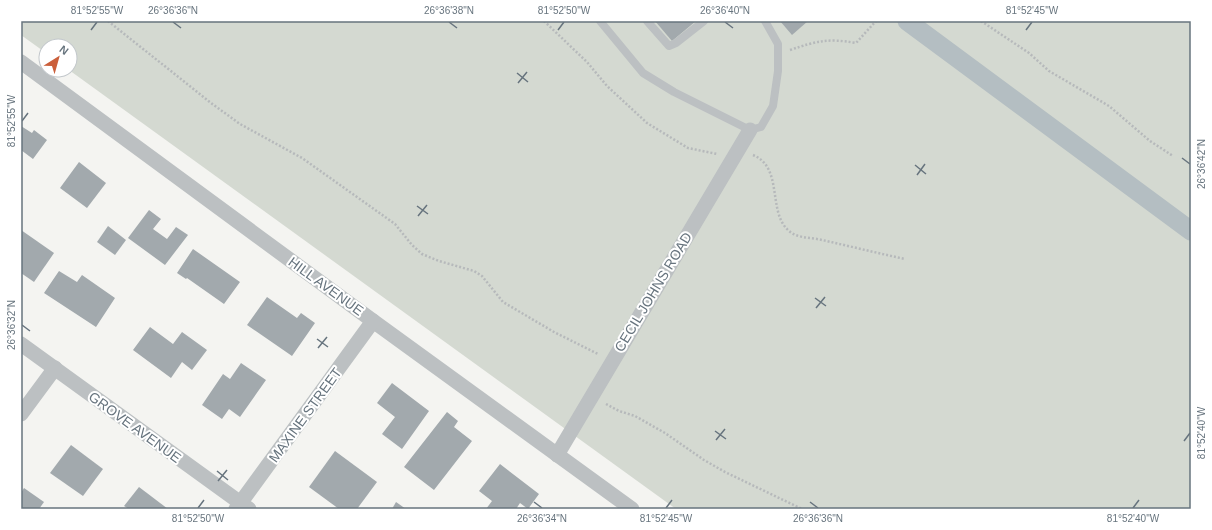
<svg xmlns="http://www.w3.org/2000/svg" width="1212" height="530" font-family="Arial,sans-serif">
  <style>
    .green { fill: #d4d9d1 }
    .lines { fill: none; stroke-linecap: round; stroke-linejoin: round }
    .canal { stroke: #b4bec2; stroke-width: 19 }
    .building { fill: #a2a9ad }
    .path { stroke: #b6b9bb; stroke-width: 2.5; stroke-dasharray: 2 2; stroke-linecap: butt }
    .lane { stroke: #bcc0c2; stroke-width: 8 }
    .street { stroke: #bcc0c2; stroke-width: 15 }
    .ticks { fill: none; stroke: #67747e; stroke-width: 1.5 }
    .labels { text-anchor: middle; dominant-baseline: central; stroke-width: 4; stroke-linejoin: round; paint-order: stroke }
    .street-label { font-size: 14px; fill: #67747e; stroke: #fff }
    .neatline { fill: none; stroke: #67747e; stroke-width: 1.5 }
    .ticks-label { font-size: 10px; text-anchor: middle; fill: #67747e }
  </style>
  <rect width="100%" height="100%" fill="#f4f4f1"/>
  <!-- green -->
  <path class="green" d="M21 21H1191V509H676L69 70 70 46H46V53L21 35Z"/>
  <g class="lines">
    <!-- canal -->
    <path class="canal" d="M907 21 1191 231"/>
  </g>
  <!-- building -->
  <g class="building">
    <path d="M655 21H696L672 41Z"/>
    <path d="M780 21H808L792 35Z"/>
    <path d="M21 126 32 133 34 130 47 140 33 159 21 150Z"/>
    <path d="M79 162 106 183 87 208 60 188Z"/>
    <path d="M149 210 161 219 153 229 167 239 176 227 188 235 165 265 128 238Z"/>
    <path d="M108 226 126 240 115 255 97 242Z"/>
    <path d="M21 230 54 253 34 282 21 273Z"/>
    <path d="M193 249 240 282 224 304 187 278 186 279 177 273Z"/>
    <path d="M59 271 77 282 82 275 115 298 96 327 44 293Z"/>
    <path d="M267 297 297 318 301 313 315 323 292 356 247 325Z"/>
    <path d="M150 327 173 344 182 332 207 350 192 370 182 362 171 378 133 350Z"/>
    <path d="M241 363 266 380 240 417 229 409 222 419 202 405 223 374 230 379Z"/>
    <path d="M392 383 429 411 402 449 382 434 395 417 377 403Z"/>
    <path d="M447 412 458 421 454 427 472 441 434 490 404 467Z"/>
    <path d="M71 445 103 469 83 496 50 473Z"/>
    <path d="M335 451 377 482 357 509H339L309 487Z"/>
    <path d="M500 464 539 494 528 509 520 503 516 509H486L492 501 479 491Z"/>
    <path d="M139 487 168 509H129L124 506Z"/>
    <path d="M24 488 44 502 39 509H21V493Z"/>
    <path d="M396 502 406 509H392Z"/>
  </g>
  <g class="lines">
    <!-- path -->
    <g class="path">
      <path d="M108 21 211 103 240 124 302 158 395 224 412 245 422 254 439 261 474 271 482 276 503 302 554 332 598 354"/>
      <path d="M544 21 587 62 607 86 647 123 688 148 717 154"/>
      <path d="M981 21 1029 53 1049 71 1109 106 1150 141 1173 156"/>
      <path d="M790 50C817 41 827 38 856 43L876 21"/>
      <path d="M753 155C783 167 768 210 787 229 796 239 810 237 822 240 849 246 877 253 905 259"/>
      <path d="M606 404 619 411 635 416 665 433 704 460 725 472 802 509"/>
    </g>
    <!-- lane -->
    <g class="lane">
      <path d="M600 21 643 73 674 92 750 130 761 127 773 106 778 71V44L765 21"/>
      <path d="M647 21 669 46 676 43 704 21"/>
    </g>
    <!-- street -->
    <g class="street">
      <path d="M21 62 373 321 632 509"/>
      <path d="M21 344 249 509"/>
      <path d="M21 414 55 368"/>
      <path d="M557 455 750 130"/>
      <path d="M236 509 373 321"/>
    </g>
  </g>
  <!-- ticks -->
  <path class="ticks" d="M173 22 181 28M449 22 457 28M725 22 733 28M91 30 97 22M558 30 564 22M1026 30 1032 22M517 73 528 82M518 83 527 72M22 121 28 113M1182 158 1190 164M915 165 926 174M917 175 925 164M417 206 428 214M418 216 427 205M815 298 826 306M816 308 825 297M22 325 30 331M317 339 328 347M318 348 327 337M715 431 726 439M716 440 725 429M1184 441 1190 433M217 471 228 480M218 481 227 470M534 502 542 508M810 502 818 508M198 508 204 500M666 508 672 500M1133 508 1139 500"/>
  <g class="labels">
    <!-- street labels -->
    <g class="street-label">
      <text transform="translate(326 286) rotate(36)">HILL AVENUE</text>
      <text transform="translate(653 292) rotate(-59)">CECIL JOHNS ROAD</text>
      <text transform="translate(305 415) rotate(-54)">MAXINE STREET</text>
      <text transform="translate(135 427) rotate(36)">GROVE AVENUE</text>
    </g>
  </g>
  <!-- border -->
  <rect width="1212" height="530" fill="none" stroke="#ffffff" stroke-width="44"/>
  <!-- north arrow -->
  <g transform="translate(58 58) rotate(37)"><circle r="19" fill="#ffffff" stroke="#c2c7cb"/>
  <path d="M0-3L7 15L0 10L-7 15Z" fill="#cb5f3b"/>
  <text y="-6" font-size="11" font-weight="bold" text-anchor="middle" fill="#67747e">N</text>
  </g>
  <rect x="22" y="22" width="1168" height="486" class="neatline"/>
  <g class="ticks-label">
    <text x="97" y="14">81°52'55"W</text>
    <text x="173" y="14">26°36'36"N</text>
    <text x="449" y="14">26°36'38"N</text>
    <text x="564" y="14">81°52'50"W</text>
    <text x="725" y="14">26°36'40"N</text>
    <text x="1032" y="14">81°52'45"W</text>
    <text transform="translate(11 121) rotate(-90)" y="4">81°52'55"W</text>
    <text transform="translate(1201 164) rotate(-90)" y="4">26°36'42"N</text>
    <text transform="translate(11 325) rotate(-90)" y="4">26°36'32"N</text>
    <text transform="translate(1201 433) rotate(-90)" y="4">81°52'40"W</text>
    <text x="198" y="522">81°52'50"W</text>
    <text x="542" y="522">26°36'34"N</text>
    <text x="666" y="522">81°52'45"W</text>
    <text x="818" y="522">26°36'36"N</text>
    <text x="1133" y="522">81°52'40"W</text>
  </g>
</svg>
